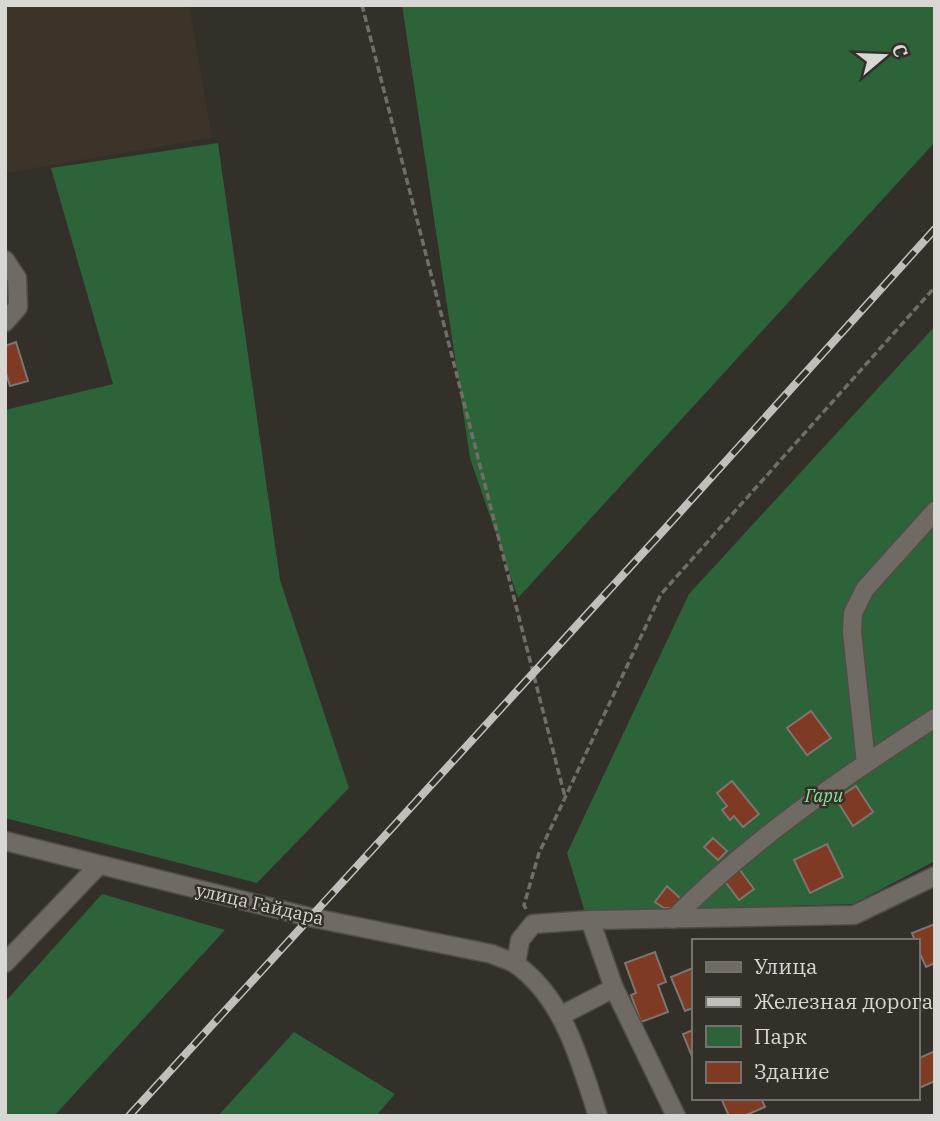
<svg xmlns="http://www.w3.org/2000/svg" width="940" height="1121" font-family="'IBM Plex Serif',serif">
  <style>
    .built { fill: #3c3428 }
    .green { fill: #2d6338 }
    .building { fill: #7f3a23; stroke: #7e7471; stroke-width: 2 }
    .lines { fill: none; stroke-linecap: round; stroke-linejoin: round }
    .minor-casing { stroke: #504d47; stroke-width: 21 }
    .path { stroke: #716e69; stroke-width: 3.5; stroke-dasharray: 7 3.5; stroke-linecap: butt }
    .minor { stroke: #6f6a63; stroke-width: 18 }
    .rail-casing { stroke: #c1bfbb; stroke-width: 8 }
    .rail { stroke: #332f29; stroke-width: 5; stroke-dasharray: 16; stroke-linecap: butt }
    .labels { text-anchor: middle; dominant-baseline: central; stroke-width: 5; stroke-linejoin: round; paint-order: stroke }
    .park-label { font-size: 18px; font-style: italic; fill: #8ce29a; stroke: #332f29 }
    .street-label { font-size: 18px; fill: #d9d7d3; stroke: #332f29 }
  </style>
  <rect width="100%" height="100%" fill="#332f29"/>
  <!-- built -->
  <path class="built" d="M5 5H189L212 138 5 173Z"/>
  <!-- green -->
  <g class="green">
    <path d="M402 5H935V142L518 598 470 458Z"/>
    <path d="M218 143 280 580 349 788 257 883 5 818V410L113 384 51 168Z"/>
    <path d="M935 326V861L853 904 585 912 567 853 689 594Z"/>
    <path d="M102 894 225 930 54 1116H5V1002Z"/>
    <path d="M294 1032 395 1094 376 1116H218Z"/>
  </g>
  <!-- building -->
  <g class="building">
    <path d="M16 342 28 381 10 386 5 370V346Z"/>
    <path d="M811 711 831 738 807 755 787 728Z"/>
    <path d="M732 781 759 814 743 827 734 816 730 820 722 810 727 806 717 793Z"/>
    <path d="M856 786 873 812 853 826 836 799Z"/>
    <path d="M713 838 727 851 718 860 704 847Z"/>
    <path d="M827 844 843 877 810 893 794 860Z"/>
    <path d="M739 869 754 889 739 900 724 880Z"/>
    <path d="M667 886 683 901 676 908H664L655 902Z"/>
    <path d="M935 924V963L926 967 917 947V941H915L912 933Z"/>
    <path d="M655 952 666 982 658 985 668 1012 641 1022 631 995 636 993 625 963Z"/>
    <path d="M693 968V1008L685 1011 671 977Z"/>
    <path d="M693 1030V1059L683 1034Z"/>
    <path d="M935 1051V1081L919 1088 917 1059Z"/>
    <path d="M721 1098H761L765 1107 744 1116H729Z"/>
  </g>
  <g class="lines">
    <defs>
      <g id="minor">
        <path d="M5 260 17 278 18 307 5 322"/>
        <path d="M866 763 852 632 853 613 865 589 935 511"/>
        <path d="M5 841 309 917 492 954C500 958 510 960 517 965 565 1000 580 1062 598 1116"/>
        <path d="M673 919C750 841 843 777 935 718"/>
        <path d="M590 920 614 988 676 1116"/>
        <path d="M5 963 99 865"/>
        <path d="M516 964 520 940 533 924 590 920 854 915 935 876"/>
        <path d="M560 1016 614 988"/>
      </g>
    </defs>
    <!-- minor casing -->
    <use href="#minor" class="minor-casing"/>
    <!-- path -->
    <g class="path">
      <path d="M362 5 565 797"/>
      <path d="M526 909 524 905 539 853 661 594 935 287"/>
    </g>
    <!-- minor -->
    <use href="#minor" class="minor"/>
    <defs>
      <path id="rail" d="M129 1116 663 531 935 229"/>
    </defs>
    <!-- rail casing -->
    <use href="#rail" class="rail-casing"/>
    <!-- rail -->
    <use href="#rail" class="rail"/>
  </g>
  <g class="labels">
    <!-- park labels -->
    <g class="park-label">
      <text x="824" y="795">Гари</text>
    </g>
    <!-- street labels -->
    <g class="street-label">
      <text transform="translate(260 904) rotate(13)">улица Гайдара</text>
    </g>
  </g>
  <!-- border -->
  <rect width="940" height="1121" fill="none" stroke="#d9d7d3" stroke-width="14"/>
  <!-- legend -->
  <rect x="692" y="939" width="228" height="161" fill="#332f29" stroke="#75726d" stroke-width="2"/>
  <rect x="706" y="962" width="35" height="10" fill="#6f6a63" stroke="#75726d" stroke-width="2"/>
  <text x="754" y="974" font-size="21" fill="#d9d7d3">Улица</text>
  <rect x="706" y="997" width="35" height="10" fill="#c1bfbb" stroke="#75726d" stroke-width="2"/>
  <text x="754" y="1009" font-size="21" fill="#d9d7d3">Железная дорога</text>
  <rect x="706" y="1026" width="35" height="21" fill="#2d6338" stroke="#75726d" stroke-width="2"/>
  <text x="754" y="1044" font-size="21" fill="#d9d7d3">Парк</text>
  <rect x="706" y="1062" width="35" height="21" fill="#7f3a23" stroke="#75726d" stroke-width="2"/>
  <text x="754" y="1079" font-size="21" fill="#d9d7d3">Здание</text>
  <!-- north arrow -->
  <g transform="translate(884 56) rotate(71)" stroke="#332f29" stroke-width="5" paint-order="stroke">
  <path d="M0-5L12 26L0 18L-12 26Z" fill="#d9d7d3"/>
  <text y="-10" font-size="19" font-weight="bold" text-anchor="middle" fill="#d9d7d3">С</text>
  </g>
</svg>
